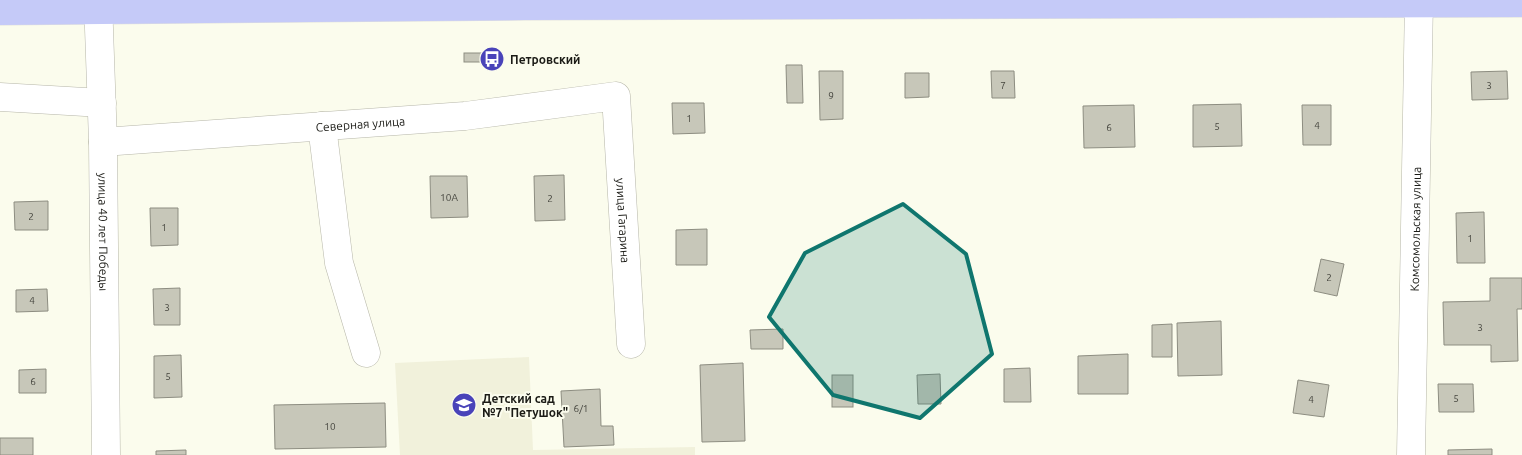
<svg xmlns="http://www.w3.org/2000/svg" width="1522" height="455" font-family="Ubuntu,sans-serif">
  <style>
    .built { fill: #f1f1db }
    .building { fill: #c7c7b9; stroke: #8d8d81 }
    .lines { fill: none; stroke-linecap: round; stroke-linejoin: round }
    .minor-casing { stroke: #b6b6a9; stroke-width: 29 }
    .major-casing { stroke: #dfdfde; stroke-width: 29 }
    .minor { stroke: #fff; stroke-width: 28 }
    .major { stroke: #c5caf8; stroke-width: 28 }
    .marked { fill: #0f766e; fill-opacity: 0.2; stroke: #0f766e; stroke-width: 4; stroke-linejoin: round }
    .labels { text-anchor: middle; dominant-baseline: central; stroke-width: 4; stroke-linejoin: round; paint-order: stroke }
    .number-label { font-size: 10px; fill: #46463f }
    .poi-label { font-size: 12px; font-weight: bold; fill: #1b1b16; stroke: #fbfced; text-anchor: start }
    .street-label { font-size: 12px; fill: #1b1b16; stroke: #fbfced }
  </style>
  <rect width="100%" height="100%" fill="#fbfced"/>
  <!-- built -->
  <path class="built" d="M529 357 533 450 695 447V455H400L395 363Z"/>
  <!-- building -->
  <g class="building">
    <rect x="464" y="53" width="21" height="9"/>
    <path d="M786 65H802L803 103H787Z"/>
    <path d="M819 71H843V119L820 120Z"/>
    <path d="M991 71H1014L1015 98H992Z"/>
    <path d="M1507 71 1508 99 1472 100 1471 72Z"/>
    <path d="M905 73H929V97L905 98Z"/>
    <path d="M672 103H704L705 133 673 134Z"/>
    <path d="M1241 104 1242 146 1193 147V105Z"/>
    <path d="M1134 105 1135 147 1084 148 1083 106Z"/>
    <path d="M1302 105H1331V145H1303Z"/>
    <path d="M564 175 565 220 535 221 534 176Z"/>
    <path d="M430 176H467L468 217 431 218Z"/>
    <path d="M48 201V230H15L14 202Z"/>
    <path d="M150 208H178V245L151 246Z"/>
    <path d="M1484 212 1485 263H1457L1456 213Z"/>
    <path d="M707 229V265H676V230Z"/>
    <path d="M1321 259 1344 264 1337 296 1314 291Z"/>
    <path d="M1490 278H1522V309H1517L1518 361 1491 362V345H1444L1443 302 1490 301Z"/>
    <path d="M180 288V325H154L153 289Z"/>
    <path d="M47 289 48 311 16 312V290Z"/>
    <path d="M1221 321 1222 375 1178 376 1177 323Z"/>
    <path d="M1172 324V357H1152V325Z"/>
    <path d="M783 329V349H751L750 330Z"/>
    <path d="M1128 354V394H1078V356Z"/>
    <path d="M181 355 182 397 154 398V356Z"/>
    <path d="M743 363 745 441 702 442 700 365Z"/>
    <path d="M1030 368 1031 402H1004V369Z"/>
    <path d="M46 369V393H19V370Z"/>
    <path d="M940 374 941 404H918L917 375Z"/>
    <rect x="832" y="375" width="21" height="32"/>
    <path d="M1298 380 1329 385 1324 417 1293 413Z"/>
    <path d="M1438 384H1473L1474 412H1439Z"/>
    <path d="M600 389 601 426H613L614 445 564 447 561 391Z"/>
    <path d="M385 403 386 447 275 449 274 405Z"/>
    <rect x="0" y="438" width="33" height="17"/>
    <path d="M1492 449V455H1448V450Z"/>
    <path d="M186 450V455H156V451Z"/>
  </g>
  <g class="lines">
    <defs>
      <g id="minor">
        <path id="s1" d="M98 0 103 142 106 455"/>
        <path d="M0 97 102 103"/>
        <path d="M322 126 339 263 366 353"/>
        <path id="s2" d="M103 142 465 116 616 96 631 344"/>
        <path id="s3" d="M1411 455 1419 0"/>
      </g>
      <path id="major" d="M0 11 525 6 1522 3"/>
    </defs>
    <!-- minor casing -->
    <use href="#minor" class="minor-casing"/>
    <!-- major casing -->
    <use href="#major" class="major-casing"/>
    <!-- minor -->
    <use href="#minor" class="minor"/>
    <!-- major -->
    <use href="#major" class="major"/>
  </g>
  <!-- marked area -->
  <path class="marked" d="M903 204 966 254 992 354 920 418 833 395 769 317 805 253Z"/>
  <!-- icons -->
  <defs>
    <symbol id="bus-disc" viewBox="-11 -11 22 22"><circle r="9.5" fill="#4943b9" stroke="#fbfced"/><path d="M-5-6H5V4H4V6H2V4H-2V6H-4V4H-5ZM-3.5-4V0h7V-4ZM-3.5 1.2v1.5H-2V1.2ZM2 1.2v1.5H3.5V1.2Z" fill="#fff"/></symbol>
    <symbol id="school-disc" viewBox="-11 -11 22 22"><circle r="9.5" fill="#4943b9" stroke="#fbfced"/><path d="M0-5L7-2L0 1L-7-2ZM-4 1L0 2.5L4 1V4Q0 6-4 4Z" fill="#fff"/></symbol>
  </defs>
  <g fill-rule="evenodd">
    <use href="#bus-disc" x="478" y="45" width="28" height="28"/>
    <use href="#school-disc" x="450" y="391" width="28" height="28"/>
  </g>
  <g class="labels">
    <!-- number labels -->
    <g class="number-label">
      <text x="1003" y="85">7</text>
      <text x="1489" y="85">3</text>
      <text x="831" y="95">9</text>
      <text x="689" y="118">1</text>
      <text x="1317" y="125">4</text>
      <text x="1217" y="126">5</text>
      <text x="1109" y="127">6</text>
      <text x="449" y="197">10А</text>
      <text x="550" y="198">2</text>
      <text x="31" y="216">2</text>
      <text x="164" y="227">1</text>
      <text x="1470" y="238">1</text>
      <text x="1329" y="277">2</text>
      <text x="32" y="300">4</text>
      <text x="167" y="307">3</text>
      <text x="1480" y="327">3</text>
      <text x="168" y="376">5</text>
      <text x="33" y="381">6</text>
      <text x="1456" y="398">5</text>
      <text x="1311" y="399">4</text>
      <text x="581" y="408">6/1</text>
      <text x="330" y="426">10</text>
    </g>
    <!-- poi labels -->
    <g class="poi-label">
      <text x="510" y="59">Петровский</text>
      <text x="482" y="398">Детский сад<tspan x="482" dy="14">№7 "Петушок"</tspan></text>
    </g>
    <!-- street labels -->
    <g class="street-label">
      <text stroke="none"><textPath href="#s2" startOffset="258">Северная улица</textPath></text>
      <text stroke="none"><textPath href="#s2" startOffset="640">улица Гагарина</textPath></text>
      <text stroke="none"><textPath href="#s3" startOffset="226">Комсомольская улица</textPath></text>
      <text stroke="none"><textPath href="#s1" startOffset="232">улица 40 лет Победы</textPath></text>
    </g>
  </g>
</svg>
